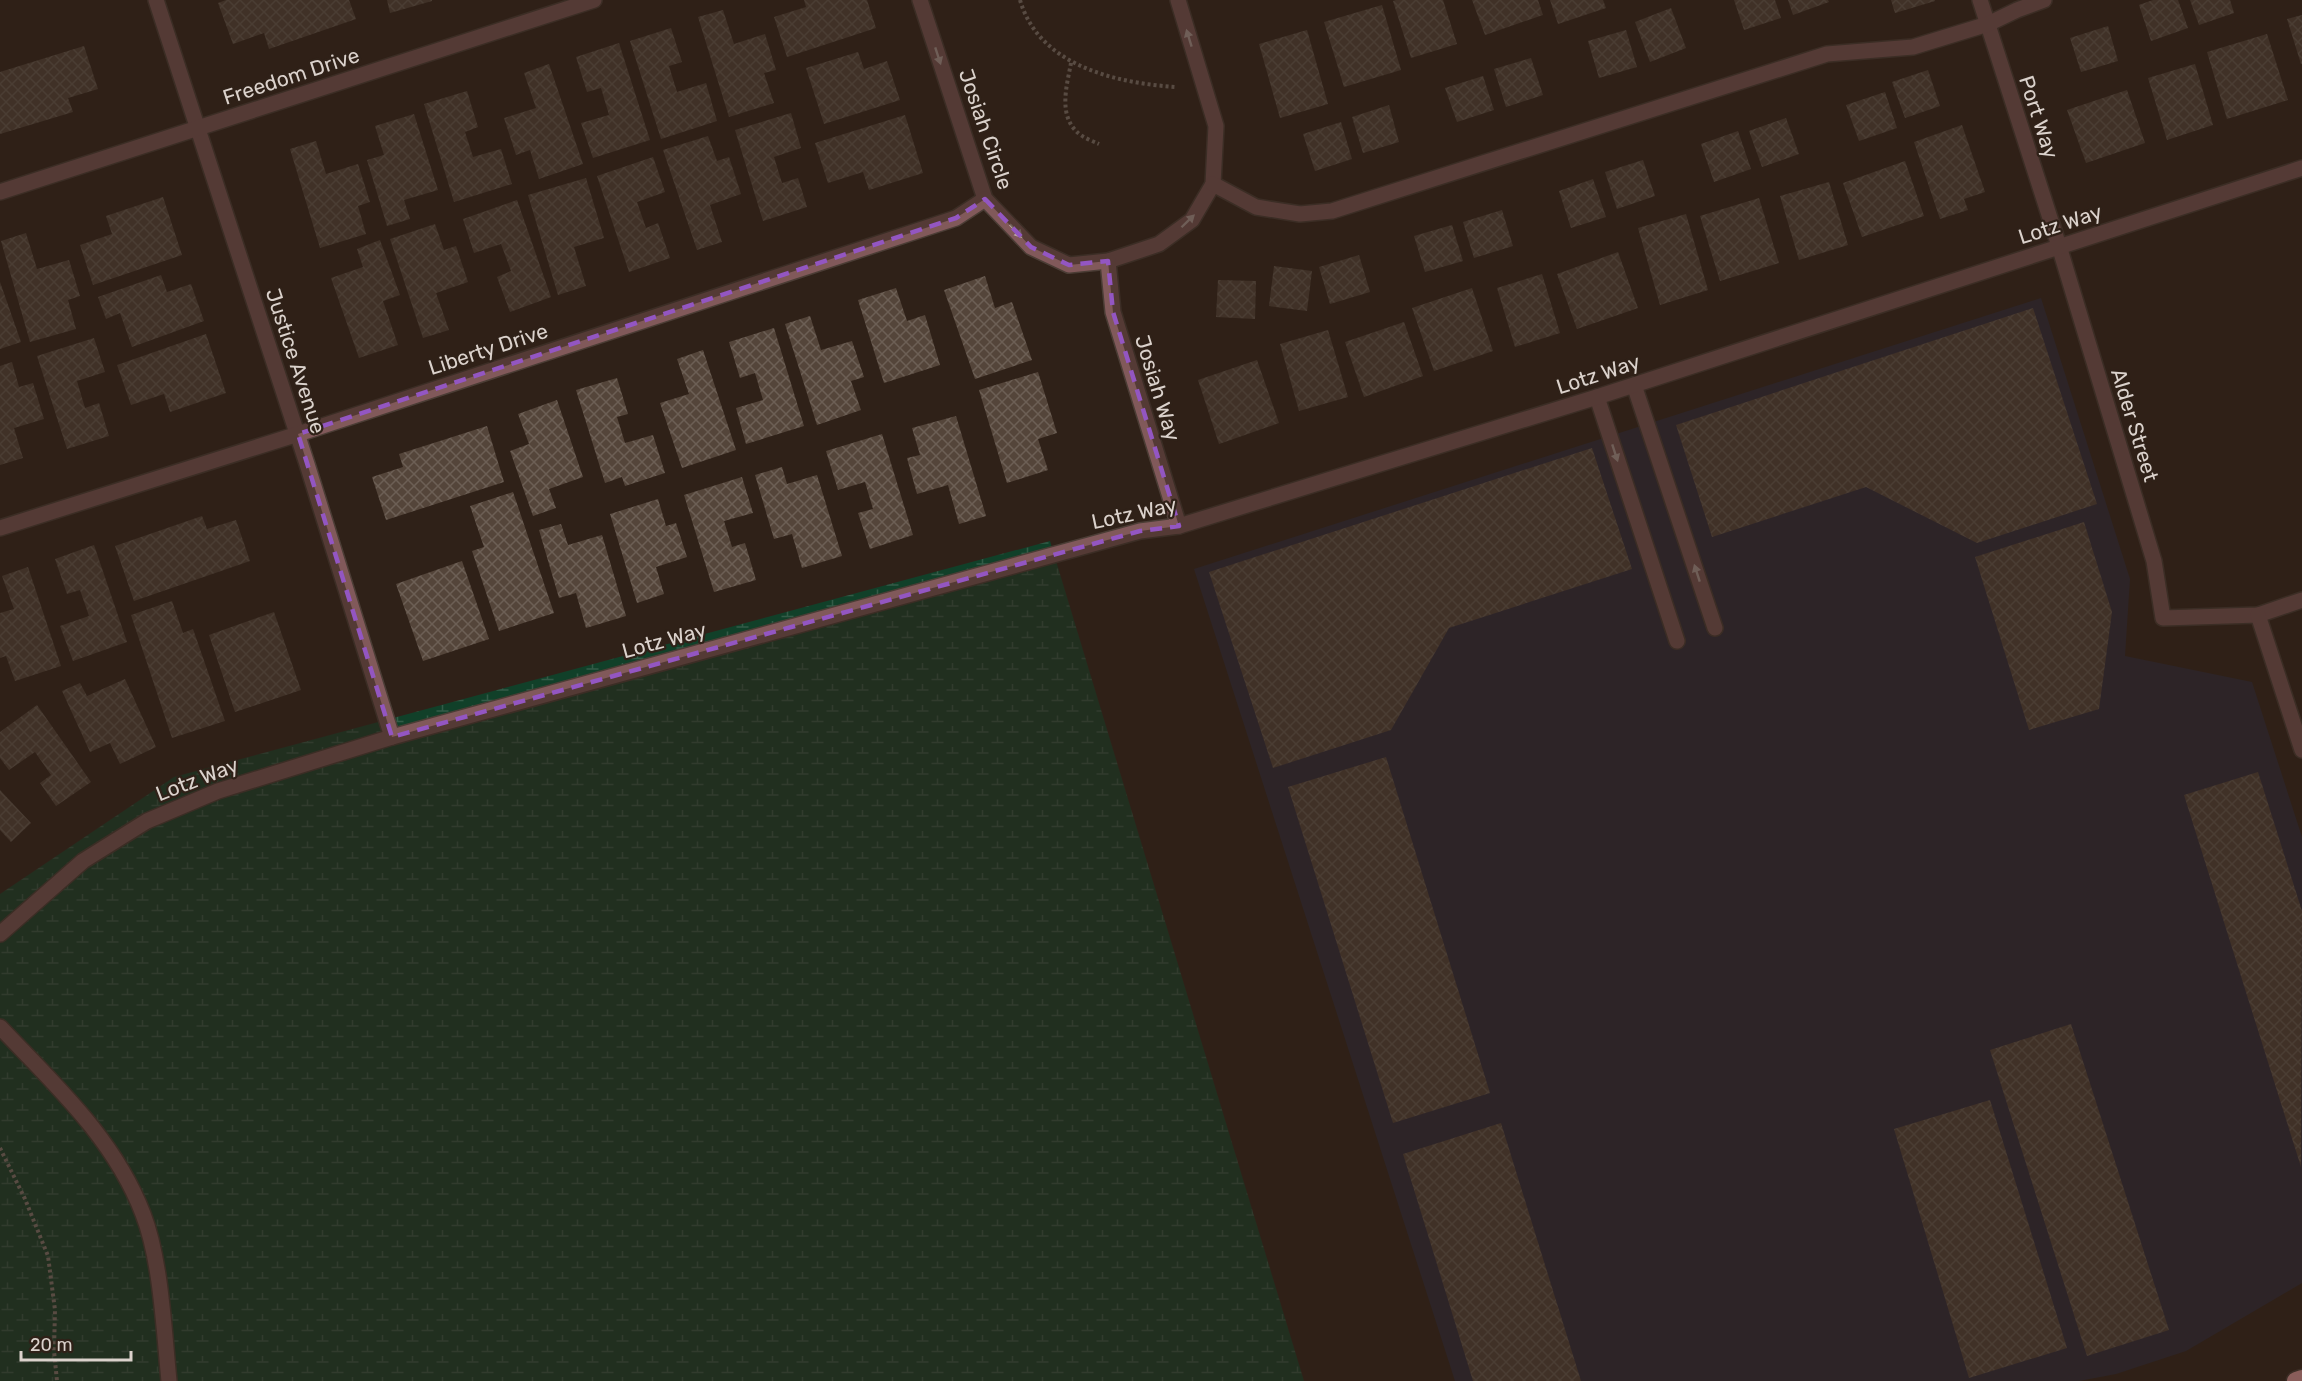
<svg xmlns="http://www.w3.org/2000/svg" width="2302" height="1381" font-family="Rubik,sans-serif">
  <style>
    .commercial { fill: #2c293a }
    .wetland { fill: url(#wetland-marsh) }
    .building { fill: url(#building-cross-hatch) }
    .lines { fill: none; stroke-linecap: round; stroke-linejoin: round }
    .minor-casing { stroke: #4b3d35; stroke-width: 18 }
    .highway-casing { stroke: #4b3d35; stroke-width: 21 }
    .path { stroke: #8a7e77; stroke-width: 4; stroke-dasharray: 3 3; stroke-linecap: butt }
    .minor { stroke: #81595a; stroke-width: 15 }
    .highway { stroke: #f7a7aa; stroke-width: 18 }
    .oneway { fill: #bca8a4 }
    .marked { fill: none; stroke: #9356c2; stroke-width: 4.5; stroke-dasharray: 12 8; stroke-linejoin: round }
    .labels { text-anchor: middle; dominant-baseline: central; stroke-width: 4.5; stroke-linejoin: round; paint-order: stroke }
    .street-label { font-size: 21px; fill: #dbd2cc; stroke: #2f2118 }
  </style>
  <defs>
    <pattern id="wetland-marsh" width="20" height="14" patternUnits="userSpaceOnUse" patternTransform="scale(1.5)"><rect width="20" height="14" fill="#114029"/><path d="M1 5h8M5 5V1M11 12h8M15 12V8" fill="none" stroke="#335b47"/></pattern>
    <pattern id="building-cross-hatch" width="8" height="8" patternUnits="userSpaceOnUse" patternTransform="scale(1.5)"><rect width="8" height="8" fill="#54453a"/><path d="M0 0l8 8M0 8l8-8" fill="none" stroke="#6c5f55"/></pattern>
  </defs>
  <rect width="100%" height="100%" fill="#2f2118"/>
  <!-- commercial -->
  <path class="commercial" d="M2041 298 2130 579 2125 656 2252 682 2302 837V1283L2186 1351 2116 1374 2079 1381H1455L1194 569Z"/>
  <!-- wetland -->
  <path class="wetland" d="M1050 541 1304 1381H0V894L174 777Z"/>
  <!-- building -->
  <g class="building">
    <path d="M226 0H349L356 19 269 49 264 33 233 44 218 3Z"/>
    <path d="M387 0H432V1L390 13Z"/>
    <path d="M804 0H867L876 28 787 57 774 17 806 7Z"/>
    <path d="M1396 0H1443L1457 44 1411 58 1393 1Z"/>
    <path d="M1472 0H1538L1543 15 1485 35Z"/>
    <path d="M1550 0H1603L1606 8 1558 24Z"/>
    <path d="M1734 0H1775L1781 18 1744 30Z"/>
    <path d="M1788 0H1828L1829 2 1793 15Z"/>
    <path d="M1891 0H1935V1L1895 13Z"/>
    <path d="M2153 0H2178L2188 28 2151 41 2139 5Z"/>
    <path d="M2190 0H2230L2234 13 2199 25Z"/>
    <path d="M1382 5 1401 70 1344 87 1324 22Z"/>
    <path d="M1671 8 1686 48 1650 62 1635 22Z"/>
    <path d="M723 10 734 44 765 34 776 70 764 73 774 103 729 117 698 17Z"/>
    <path d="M2302 15V64H2301L2287 19Z"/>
    <path d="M2108 26 2118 61 2081 72 2070 38Z"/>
    <path d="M671 28 682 62 669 66 677 92 706 83 717 121 661 139 630 41Z"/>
    <path d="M1307 30 1328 104 1280 118 1259 44Z"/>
    <path d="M1626 30 1637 67 1599 78 1588 41Z"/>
    <path d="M2267 34 2288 100 2227 119 2207 52Z"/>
    <path d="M619 43 650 140 593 158 581 123 609 115 601 88 587 92 576 57Z"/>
    <path d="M84 46 98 89 68 98 73 112 0 134V72Z"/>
    <path d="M858 52 864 69 887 61 900 100 824 124 806 68Z"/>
    <path d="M1531 58 1543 95 1506 107 1494 69Z"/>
    <path d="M549 64 583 164 539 179 530 150 516 155 504 118 536 108 524 73Z"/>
    <path d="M2195 64 2213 125 2167 140 2148 78Z"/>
    <path d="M1928 70 1940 106 1905 118 1892 82Z"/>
    <path d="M1483 76 1494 110 1457 122 1445 88Z"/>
    <path d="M2127 90 2145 143 2086 163 2067 110Z"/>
    <path d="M467 91 478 127 465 132 473 157 501 149 512 184 454 202 424 104Z"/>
    <path d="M1885 92 1897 128 1859 141 1846 105Z"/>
    <path d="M1389 105 1399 142 1363 153 1352 117Z"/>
    <path d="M791 113 801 148 774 157 782 183 798 178 807 207 763 221 735 130Z"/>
    <path d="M414 114 438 190 404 200 410 219 387 226 367 160 384 155 375 126Z"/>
    <path d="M905 115 923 173 869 190 863 172 828 183 815 143Z"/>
    <path d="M1786 118 1799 154 1762 167 1749 131Z"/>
    <path d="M1341 122 1352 159 1315 171 1303 134Z"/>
    <path d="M1962 125 1985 192 1964 199 1968 210 1940 219 1914 142Z"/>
    <path d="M1738 131 1751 169 1714 182 1701 144Z"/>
    <path d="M708 136 717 161 729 157 741 194 710 205 722 242 697 250 663 150Z"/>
    <path d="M316 141 326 174 358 164 370 202 358 206 366 234 320 248 290 149Z"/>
    <path d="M653 157 665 192 637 202 646 228 658 223 670 258 629 272 597 176Z"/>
    <path d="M1643 160 1655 196 1617 209 1605 172Z"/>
    <path d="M1905 161 1924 216 1862 237 1843 183Z"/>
    <path d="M586 178 604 238 574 247 586 286 558 295 528 195Z"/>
    <path d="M1593 179 1606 217 1571 228 1559 191Z"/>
    <path d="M1829 182 1848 245 1799 260 1780 196Z"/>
    <path d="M163 197 182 255 93 285 80 245 112 234 106 216Z"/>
    <path d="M1759 198 1779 263 1720 281 1700 216Z"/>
    <path d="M517 200 551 297 510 312 497 277 511 271 501 244 474 253 463 219Z"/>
    <path d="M1502 210 1513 246 1474 258 1463 222Z"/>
    <path d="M1686 214 1708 290 1660 305 1638 228Z"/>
    <path d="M435 224 444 250 456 246 468 282 436 293 449 330 423 338 390 239Z"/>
    <path d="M1452 225 1463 261 1425 272 1414 236Z"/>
    <path d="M26 233 37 269 69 260 80 296 68 300 76 329 30 342 1 241Z"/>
    <path d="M380 240 400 295 383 301 398 345 359 358 331 278 363 267 357 249Z"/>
    <path d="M1618 252 1638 308 1577 329 1557 274Z"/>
    <path d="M1359 255 1370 292 1330 304 1319 267Z"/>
    <path d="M1274 266 1312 271 1307 311 1269 306Z"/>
    <path d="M1542 274 1560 333 1515 347 1497 288Z"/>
    <path d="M161 275 167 292 191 284 204 321 132 347 120 313 106 319 98 297Z"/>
    <path d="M985 276 995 308 1012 302 1032 360 975 379 944 290Z"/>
    <path d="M1218 280 1256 281 1255 319 1216 317Z"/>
    <path d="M0 282 21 342 0 349Z"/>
    <path d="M896 288 907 321 925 315 940 365 884 383 858 300Z"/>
    <path d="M1472 288 1493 351 1434 371 1412 308Z"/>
    <path d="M2033 308 2097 504 1977 543 1866 487 1712 537 1676 425Z"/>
    <path d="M810 316 821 350 852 341 864 377 851 381 861 410 817 425 785 324Z"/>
    <path d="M1404 322 1423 376 1364 397 1345 342Z"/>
    <path d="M774 328 804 426 746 444 736 408 763 400 755 373 740 378 729 342Z"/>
    <path d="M1328 330 1348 397 1299 411 1280 344Z"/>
    <path d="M206 334 226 393 170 412 164 394 131 405 117 365Z"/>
    <path d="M94 338 105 372 77 381 85 408 99 403 109 436 67 449 37 356Z"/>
    <path d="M703 350 736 450 682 468 660 403 689 394 677 359Z"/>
    <path d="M1257 360 1279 423 1219 444 1198 380Z"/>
    <path d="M12 362 19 387 33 383 44 419 14 428 23 458 0 465V366Z"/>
    <path d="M1038 372 1057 433 1038 439 1048 470 1007 483 979 390Z"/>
    <path d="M617 378 628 414 617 417 625 443 653 435 665 473 625 486 622 477 605 483 576 390Z"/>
    <path d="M557 400 583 477 549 489 556 508 533 516 510 451 529 444 518 414Z"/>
    <path d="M956 416 986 516 959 524 948 485 917 494 907 458 920 455 912 428Z"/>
    <path d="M487 426 504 482 386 520 372 477 403 467 399 454Z"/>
    <path d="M882 434 913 535 870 549 858 513 873 509 865 482 838 490 826 451Z"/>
    <path d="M1592 448 1632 569 1449 628 1391 730 1273 768 1209 572Z"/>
    <path d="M782 467 787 484 817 475 842 556 802 568 792 534 774 539 755 475Z"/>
    <path d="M742 477 753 513 724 521 732 547 745 543 756 580 714 592 684 495Z"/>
    <path d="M513 492 554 613 499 631 472 551 484 547 470 506Z"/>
    <path d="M658 499 666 526 676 523 687 557 656 567 664 594 637 603 610 514Z"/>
    <path d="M202 516 207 529 236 520 250 561 134 601 115 546Z"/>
    <path d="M2084 522 2112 612 2099 709 2029 730 1975 557Z"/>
    <path d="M561 524 568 545 602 535 626 616 586 628 576 593 559 598 539 530Z"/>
    <path d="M94 545 127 642 73 661 60 626 89 616 80 590 67 594 55 559Z"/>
    <path d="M462 561 489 639 423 661 396 584Z"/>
    <path d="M28 567 61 666 15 681 6 656 0 658V613L14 609 2 576Z"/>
    <path d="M172 601 183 633 193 629 225 721 172 738 131 615Z"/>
    <path d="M274 612 301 690 235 712 209 635Z"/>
    <path d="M125 679 156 747 120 764 110 743 90 752 62 691 80 683 87 696Z"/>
    <path d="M37 705 91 782 56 806 40 783 51 775 35 752 9 770 0 758V732Z"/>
    <path d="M1386 757 1490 1093 1393 1123 1288 787Z"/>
    <path d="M2258 772 2302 911 2301 1167 2184 795Z"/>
    <path d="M0 790 31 823 11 842 0 830Z"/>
    <path d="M2071 1024 2169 1330 2087 1356 1990 1050Z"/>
    <path d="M1990 1100 2067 1348 1969 1378 1894 1129Z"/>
    <path d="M1501 1123 1581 1381H1473L1403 1154Z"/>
  </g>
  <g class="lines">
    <defs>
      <g id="minor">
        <path d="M156 0 307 464 392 737"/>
        <path d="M920 0 985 199 1031 247 1069 265 1108 261 1159 244 1192 220 1213 184 1216 126 1178 0"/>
        <path d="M1980 0 2059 246 2154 561 2163 618 2258 615 2302 600"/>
        <path d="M1213 184 1256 207 1300 214 1332 211 1827 54 1913 47 1988 24 2017 10 2044 0"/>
        <path d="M0 192 594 0"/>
        <path d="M1108 261 1113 312 1179 526"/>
        <path d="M1634 385 1715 628"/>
        <path d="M1597 397 1677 641"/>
        <path d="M0 528 298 434 956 218 985 199"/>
        <path d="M2258 615 2302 750"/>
        <path d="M0 934 83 861 147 821 218 791 392 737 1140 531 1179 526 1597 397 2302 168"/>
        <path d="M0 1027C54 1084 114 1138 143 1214 161 1260 164 1331 169 1381"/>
      </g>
      <path id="highway" d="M2296 1381 2302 1379"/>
    </defs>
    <!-- minor casing -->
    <use href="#minor" class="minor-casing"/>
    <!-- highway casing -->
    <use href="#highway" class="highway-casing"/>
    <!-- path -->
    <g class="path">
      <path d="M1020 0C1039 66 1116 83 1176 87"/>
      <path d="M1071 63C1067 85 1058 114 1077 132 1082 137 1092 141 1099 144"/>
      <path d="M0 1148 25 1199 48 1256 55 1310 54 1351 57 1381"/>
    </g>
    <!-- minor -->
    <use href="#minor" class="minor"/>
    <!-- highway -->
    <use href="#highway" class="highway"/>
  </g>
  <!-- one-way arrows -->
  <defs><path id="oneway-solid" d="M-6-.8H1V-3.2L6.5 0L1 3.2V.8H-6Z" transform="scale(1.5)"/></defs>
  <g class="oneway">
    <use href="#oneway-solid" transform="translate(1189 38) rotate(-107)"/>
    <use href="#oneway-solid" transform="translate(938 56) rotate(72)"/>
    <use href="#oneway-solid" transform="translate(1188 221) rotate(-44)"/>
    <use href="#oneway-solid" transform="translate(1016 231) rotate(47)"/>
    <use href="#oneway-solid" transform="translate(1615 453) rotate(72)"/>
    <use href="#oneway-solid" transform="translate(1697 573) rotate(-108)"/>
  </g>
  <!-- marked area -->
  <path d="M0 0H2302V1381H0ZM985 199 1031 247 1069 265 1108 261 1113 312 1179 526 1140 531 392 737 298 434 956 218Z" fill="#2f2118" fill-opacity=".55" fill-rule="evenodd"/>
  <path class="marked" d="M985 199 1031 247 1069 265 1108 261 1113 312 1179 526 1140 531 392 737 298 434 956 218Z"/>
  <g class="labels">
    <!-- street labels -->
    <g class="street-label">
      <text transform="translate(291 76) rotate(-18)">Freedom Drive</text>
      <text transform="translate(2039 117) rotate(72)">Port Way</text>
      <text transform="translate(986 129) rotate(71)">Josiah Circle</text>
      <text transform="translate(2060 224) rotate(-18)">Lotz Way</text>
      <text transform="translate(488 349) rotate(-18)">Liberty Drive</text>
      <text transform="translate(296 361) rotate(72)">Justice Avenue</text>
      <text transform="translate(1598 374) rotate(-18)">Lotz Way</text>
      <text transform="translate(1158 388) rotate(73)">Josiah Way</text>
      <text transform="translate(2135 425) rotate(73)">Alder Street</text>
      <text transform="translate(1134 513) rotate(-12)">Lotz Way</text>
      <text transform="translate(664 640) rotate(-15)">Lotz Way</text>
      <text transform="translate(197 779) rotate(-21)">Lotz Way</text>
    </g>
  </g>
  <!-- scale -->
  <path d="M21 1351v9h110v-9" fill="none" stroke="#dbd2cc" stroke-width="3"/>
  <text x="30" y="1351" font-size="18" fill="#dbd2cc" stroke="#2f2118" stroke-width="4.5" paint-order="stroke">20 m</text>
</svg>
